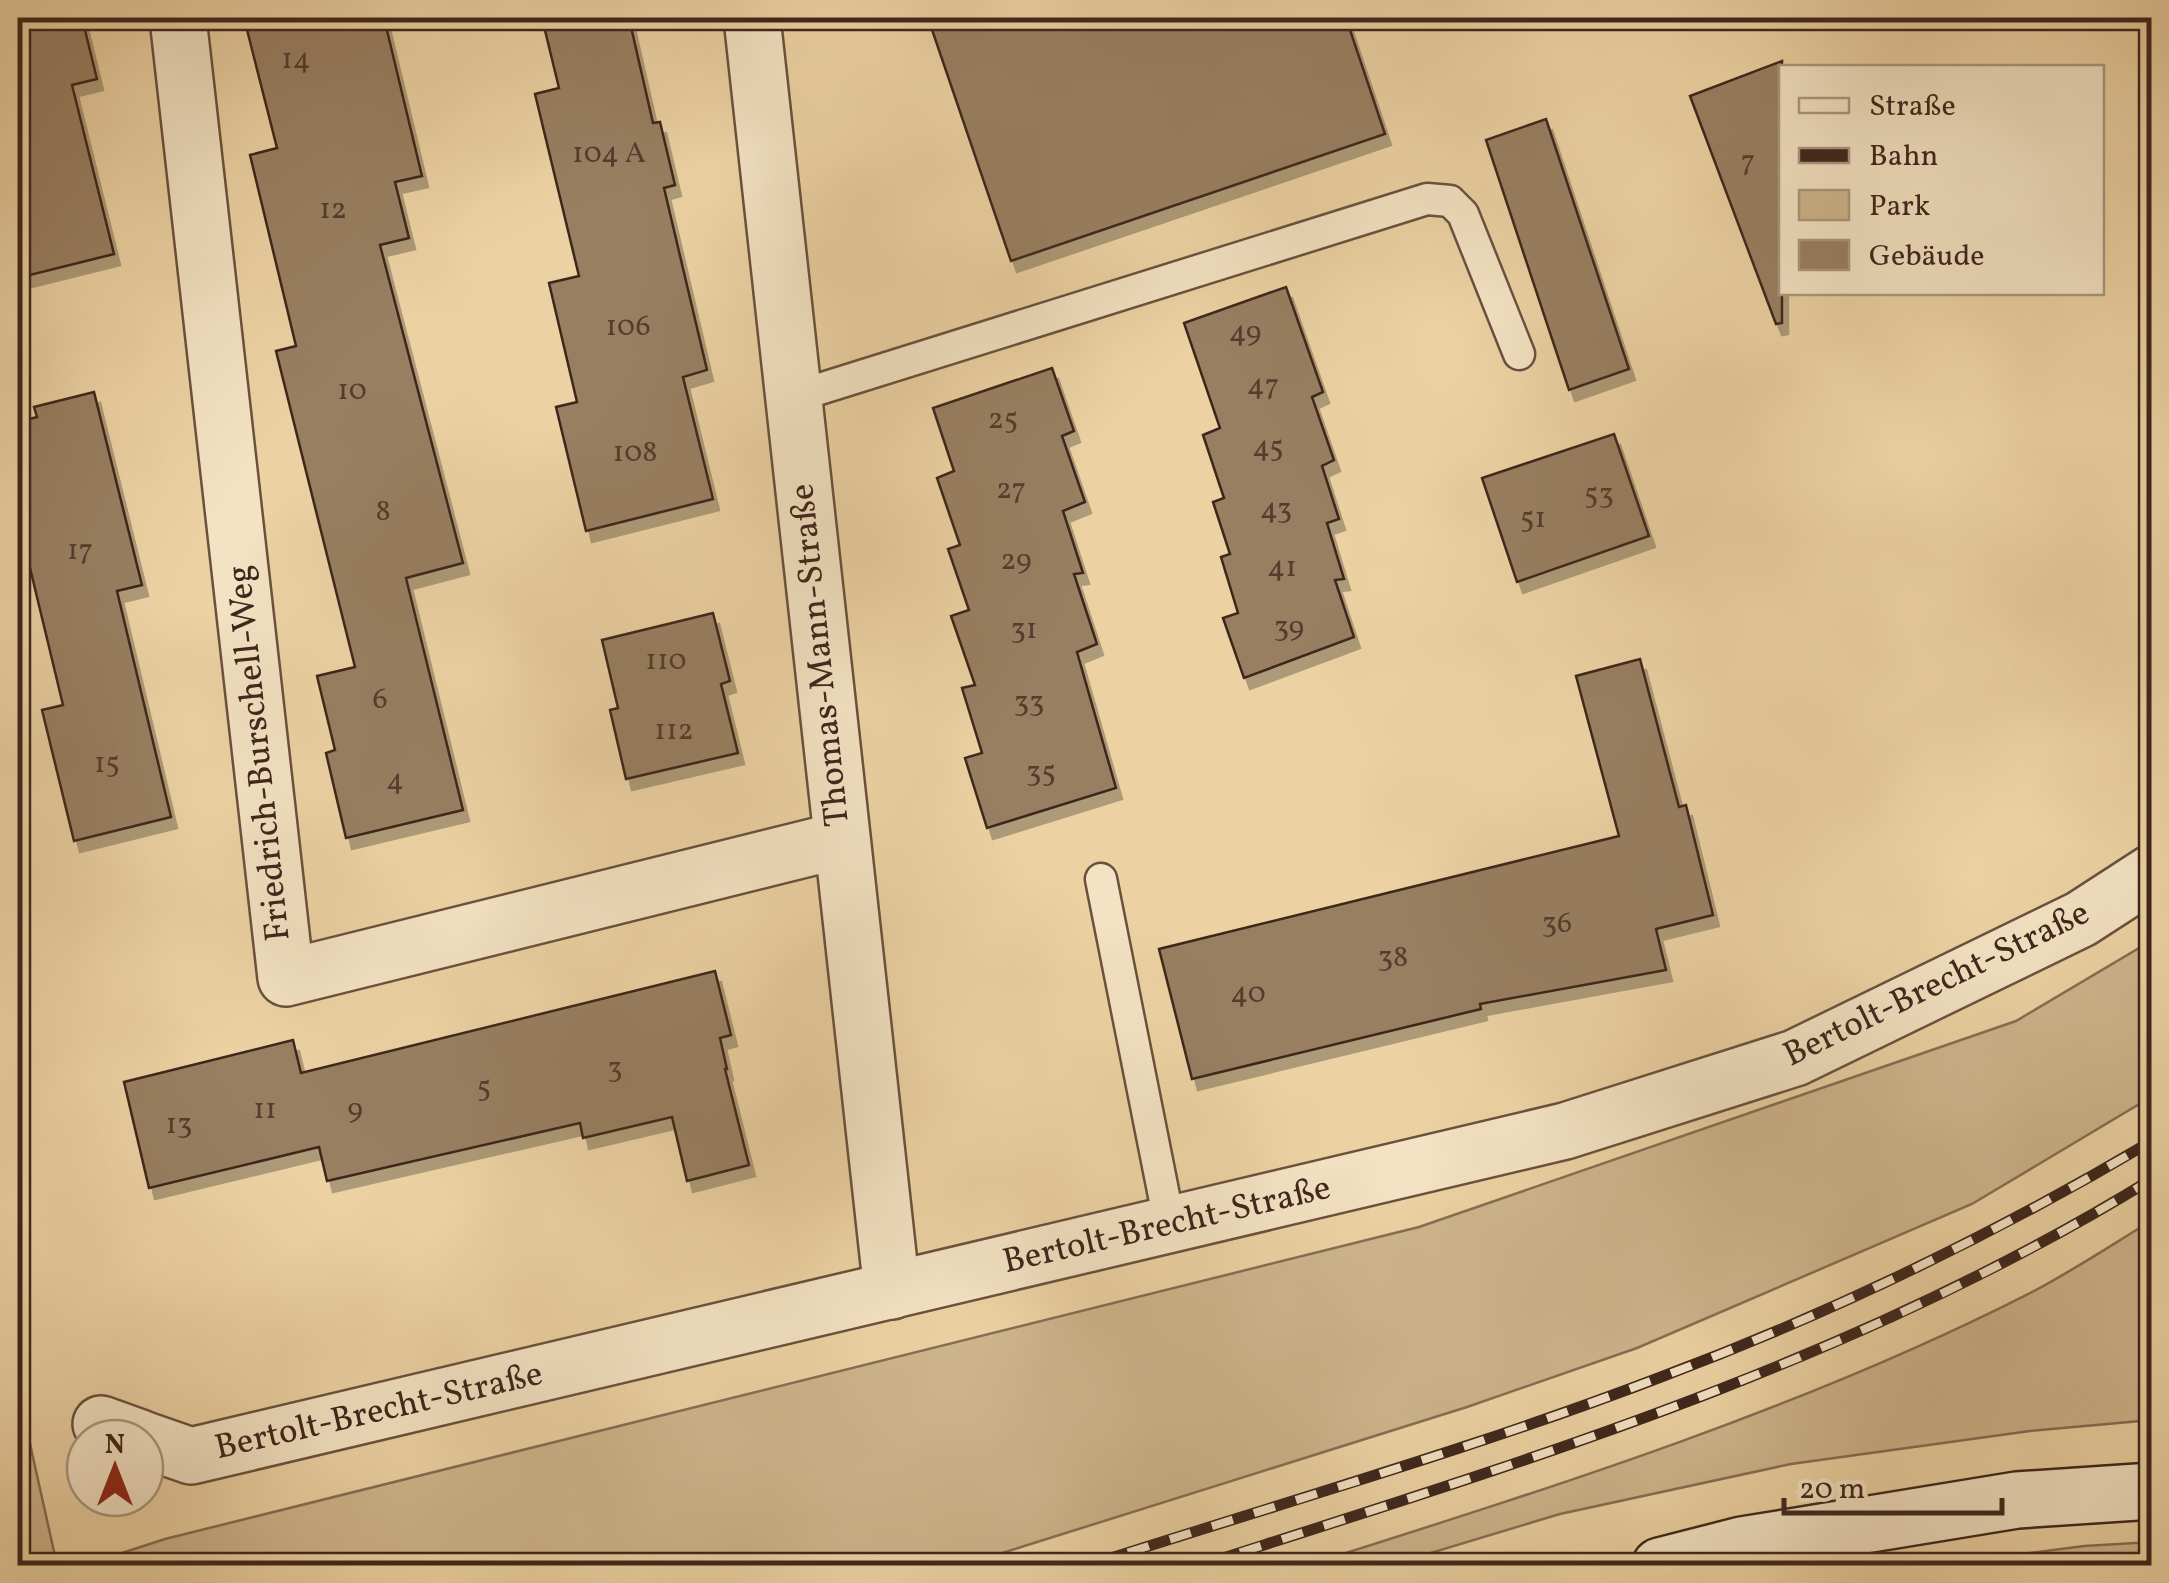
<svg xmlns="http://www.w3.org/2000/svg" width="2169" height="1583" font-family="Vollkorn,serif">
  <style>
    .green { fill: #ceb58c; stroke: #866e54; stroke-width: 2.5 }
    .building { fill: #987f62; stroke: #3e261c; stroke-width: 2.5; filter: url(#shadow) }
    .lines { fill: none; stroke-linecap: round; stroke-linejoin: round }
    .lane-casing { stroke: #6a513e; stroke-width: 35 }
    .street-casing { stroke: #6a513e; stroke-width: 60 }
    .secondary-casing { stroke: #3e261c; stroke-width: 60 }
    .lane { stroke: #f3e2c3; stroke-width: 30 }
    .street { stroke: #f3e2c3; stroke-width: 55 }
    .secondary { stroke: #f3e2c3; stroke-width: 55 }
    .rail-casing { stroke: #3e261c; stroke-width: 11 }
    .rail { stroke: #f3e2c3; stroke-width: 8; stroke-dasharray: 22; stroke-linecap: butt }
    .labels { text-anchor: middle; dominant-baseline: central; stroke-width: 8; stroke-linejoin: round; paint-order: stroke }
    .number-label { font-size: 30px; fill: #543c2e }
    .street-label { font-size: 35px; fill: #3e261c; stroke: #f3e2c3 }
  </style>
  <defs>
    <filter id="shadow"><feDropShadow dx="6" dy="11" stdDeviation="0" flood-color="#0004"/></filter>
  </defs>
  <rect width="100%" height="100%" fill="#ecd2a3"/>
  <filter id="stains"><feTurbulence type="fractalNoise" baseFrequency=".002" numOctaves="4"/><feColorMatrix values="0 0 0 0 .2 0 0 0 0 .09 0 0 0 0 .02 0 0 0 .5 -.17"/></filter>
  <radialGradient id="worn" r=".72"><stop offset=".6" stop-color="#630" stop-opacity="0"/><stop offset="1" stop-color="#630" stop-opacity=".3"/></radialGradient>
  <!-- green -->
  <g class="green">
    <path d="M2151 941V1097L1972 1204 1637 1348 1467 1407 964 1565H85L165 1539 1419 1227 2016 1021Z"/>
    <path d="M2151 1221V1420L2030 1431 1791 1464 1560 1514 1391 1565H1308C1554 1487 1803 1409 2034 1291 2074 1270 2113 1244 2151 1221Z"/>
    <path d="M18 1390 57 1565H18Z"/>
    <path d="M2151 1542V1565H1937L2084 1546Z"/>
  </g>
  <!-- building -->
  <g class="building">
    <path d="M18 18H82L97 79 72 85 114 254 18 278Z"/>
    <path d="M244 18H384L422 176 395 182 409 238 380 245 463 563 406 578 463 810 346 838 326 753 335 750 317 676 355 667 276 351 296 346 250 155 277 148Z"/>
    <path d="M542 18H629L653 123 660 122 675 185 664 188 707 370 683 377 713 499 586 531 556 407 577 402 549 283 579 276 535 94 559 88Z"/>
    <path d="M928 18H1346L1385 134 1011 261Z"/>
    <path d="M1782 61V323L1776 324 1690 96Z"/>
    <path d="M1546 119 1629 369 1569 390 1486 140Z"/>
    <path d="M1286 287 1323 392 1312 397 1334 460 1322 466 1339 519 1327 523 1344 579 1335 580 1354 637 1244 678 1223 618 1238 613 1221 557 1230 554 1213 502 1224 498 1203 435 1220 428 1184 323Z"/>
    <path d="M1052 368 1074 431 1062 436 1085 502 1063 511 1083 573 1074 574 1097 644 1077 652 1116 788 987 828 965 758 982 753 962 688 975 685 951 616 969 610 948 549 960 545 937 478 954 471 933 408Z"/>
    <path d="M94 392 142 585 117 591 171 817 74 841 42 710 63 705 18 518V422L37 417 34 407Z"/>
    <path d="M1614 434 1649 536 1517 582 1482 478Z"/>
    <path d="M713 613 730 681 721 684 738 753 626 779 610 710 618 708 602 640Z"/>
    <path d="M1640 659 1679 807 1686 805 1713 915 1656 929 1666 970 1480 1004 1481 1009 1192 1079 1159 949 1619 836 1576 676Z"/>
    <path d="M715 971 731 1035 720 1038 727 1069H725L749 1165 687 1181 672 1117 583 1138 580 1123 327 1181 319 1147 149 1188 124 1082 293 1040 301 1073Z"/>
  </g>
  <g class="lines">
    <defs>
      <g id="lane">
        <path d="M794 397 1427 199 1450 201 1463 214 1519 354"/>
        <path d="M1101 879 1170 1226"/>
      </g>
      <g id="street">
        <path d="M178 18 286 978 841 840"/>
        <path d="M752 18 892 1291"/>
        <path d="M101 1424 140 1438"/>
        <path d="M145 1440 191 1456 1565 1131 1795 1058 2081 919 2152 873"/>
      </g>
      <path id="secondary" d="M1660 1566 1742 1545 2017 1500 2152 1491"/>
    </defs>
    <!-- lane casing -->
    <use href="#lane" class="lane-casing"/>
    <!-- street casing -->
    <use href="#street" class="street-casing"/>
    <!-- secondary casing -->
    <use href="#secondary" class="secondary-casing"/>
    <!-- lane -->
    <use href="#lane" class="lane"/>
    <!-- street -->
    <use href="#street" class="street"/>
    <!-- secondary -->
    <use href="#secondary" class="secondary"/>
    <defs>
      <g id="rail">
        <path d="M1086 1566C1278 1504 1473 1449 1661 1377 1832 1313 1995 1234 2152 1141"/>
        <path d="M1198 1566C1529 1460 1853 1363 2152 1179"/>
      </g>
    </defs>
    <!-- rail casing -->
    <use href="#rail" class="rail-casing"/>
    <!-- rail -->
    <use href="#rail" class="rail"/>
  </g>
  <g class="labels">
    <!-- number labels -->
    <g class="number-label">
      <text x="296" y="60">14</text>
      <text x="609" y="154">104 A</text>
      <text x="1748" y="162">7</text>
      <text x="333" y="210">12</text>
      <text x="628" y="327">106</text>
      <text x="1245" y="333">49</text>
      <text x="1263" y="386">47</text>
      <text x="352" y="391">10</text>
      <text x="1003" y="420">25</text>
      <text x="1268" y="448">45</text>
      <text x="635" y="453">108</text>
      <text x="1011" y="490">27</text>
      <text x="1599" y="495">53</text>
      <text x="1276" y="510">43</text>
      <text x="383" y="512">8</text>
      <text x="1533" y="519">51</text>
      <text x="80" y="551">17</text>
      <text x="1016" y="561">29</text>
      <text x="1282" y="568">41</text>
      <text x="1289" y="628">39</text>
      <text x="1024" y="630">31</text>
      <text x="666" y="661">110</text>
      <text x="380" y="700">6</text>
      <text x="1029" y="703">33</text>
      <text x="674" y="731">112</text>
      <text x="107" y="764">15</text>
      <text x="1041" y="773">35</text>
      <text x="395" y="781">4</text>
      <text x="1557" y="924">36</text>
      <text x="1393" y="958">38</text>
      <text x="1248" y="994">40</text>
      <text x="615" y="1069">3</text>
      <text x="484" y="1088">5</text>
      <text x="265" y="1110">11</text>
      <text x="355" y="1110">9</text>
      <text x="179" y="1125">13</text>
    </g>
    <!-- street labels -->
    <g class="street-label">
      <text transform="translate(821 655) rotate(-96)">Thomas-Mann-Straße</text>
      <text transform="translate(260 753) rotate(-96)">Friedrich-Burschell-Weg</text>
      <text transform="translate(1937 985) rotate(-26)">Bertolt-Brecht-Straße</text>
      <text transform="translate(1167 1226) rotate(-13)">Bertolt-Brecht-Straße</text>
      <text transform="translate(379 1412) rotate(-13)">Bertolt-Brecht-Straße</text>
    </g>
  </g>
  <!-- margin -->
  <rect width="2169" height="1583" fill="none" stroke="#ecd2a3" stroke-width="60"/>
  <rect x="20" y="20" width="2129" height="1543" fill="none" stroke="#3e261c" stroke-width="5"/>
  <rect x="30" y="30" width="2109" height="1523" fill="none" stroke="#3e261c" stroke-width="2.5"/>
  <!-- legend -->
  <rect x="1779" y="65" width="325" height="230" fill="#f3e2c3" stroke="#ab9780" stroke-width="2.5"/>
  <rect x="1799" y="98" width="50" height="15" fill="#f3e2c3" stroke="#ab9780" stroke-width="2.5"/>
  <text x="1869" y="115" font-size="30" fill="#3e261c">Straße</text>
  <rect x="1799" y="148" width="50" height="15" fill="#3e261c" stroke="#ab9780" stroke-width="2.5"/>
  <text x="1869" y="165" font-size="30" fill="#3e261c">Bahn</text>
  <rect x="1799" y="190" width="50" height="30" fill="#ceb58c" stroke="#ab9780" stroke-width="2.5"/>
  <text x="1869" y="215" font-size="30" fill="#3e261c">Park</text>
  <rect x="1799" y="240" width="50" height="30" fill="#987f62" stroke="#ab9780" stroke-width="2.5"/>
  <text x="1869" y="265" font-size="30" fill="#3e261c">Gebäude</text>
  <!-- north arrow -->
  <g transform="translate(115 1468)"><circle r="48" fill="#f3e2c3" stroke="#ab9780" stroke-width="2.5"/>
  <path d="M0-8L18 38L0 25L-18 38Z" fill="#8f2418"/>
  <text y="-15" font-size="28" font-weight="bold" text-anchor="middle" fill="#3e261c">N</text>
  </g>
  <!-- scale -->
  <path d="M1784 1498v15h218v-15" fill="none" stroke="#3e261c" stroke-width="5"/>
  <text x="1799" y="1498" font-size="30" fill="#3e261c" stroke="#f3e2c3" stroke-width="8" paint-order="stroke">20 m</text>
  <rect width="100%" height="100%" filter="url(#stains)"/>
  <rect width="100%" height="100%" fill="url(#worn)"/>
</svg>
